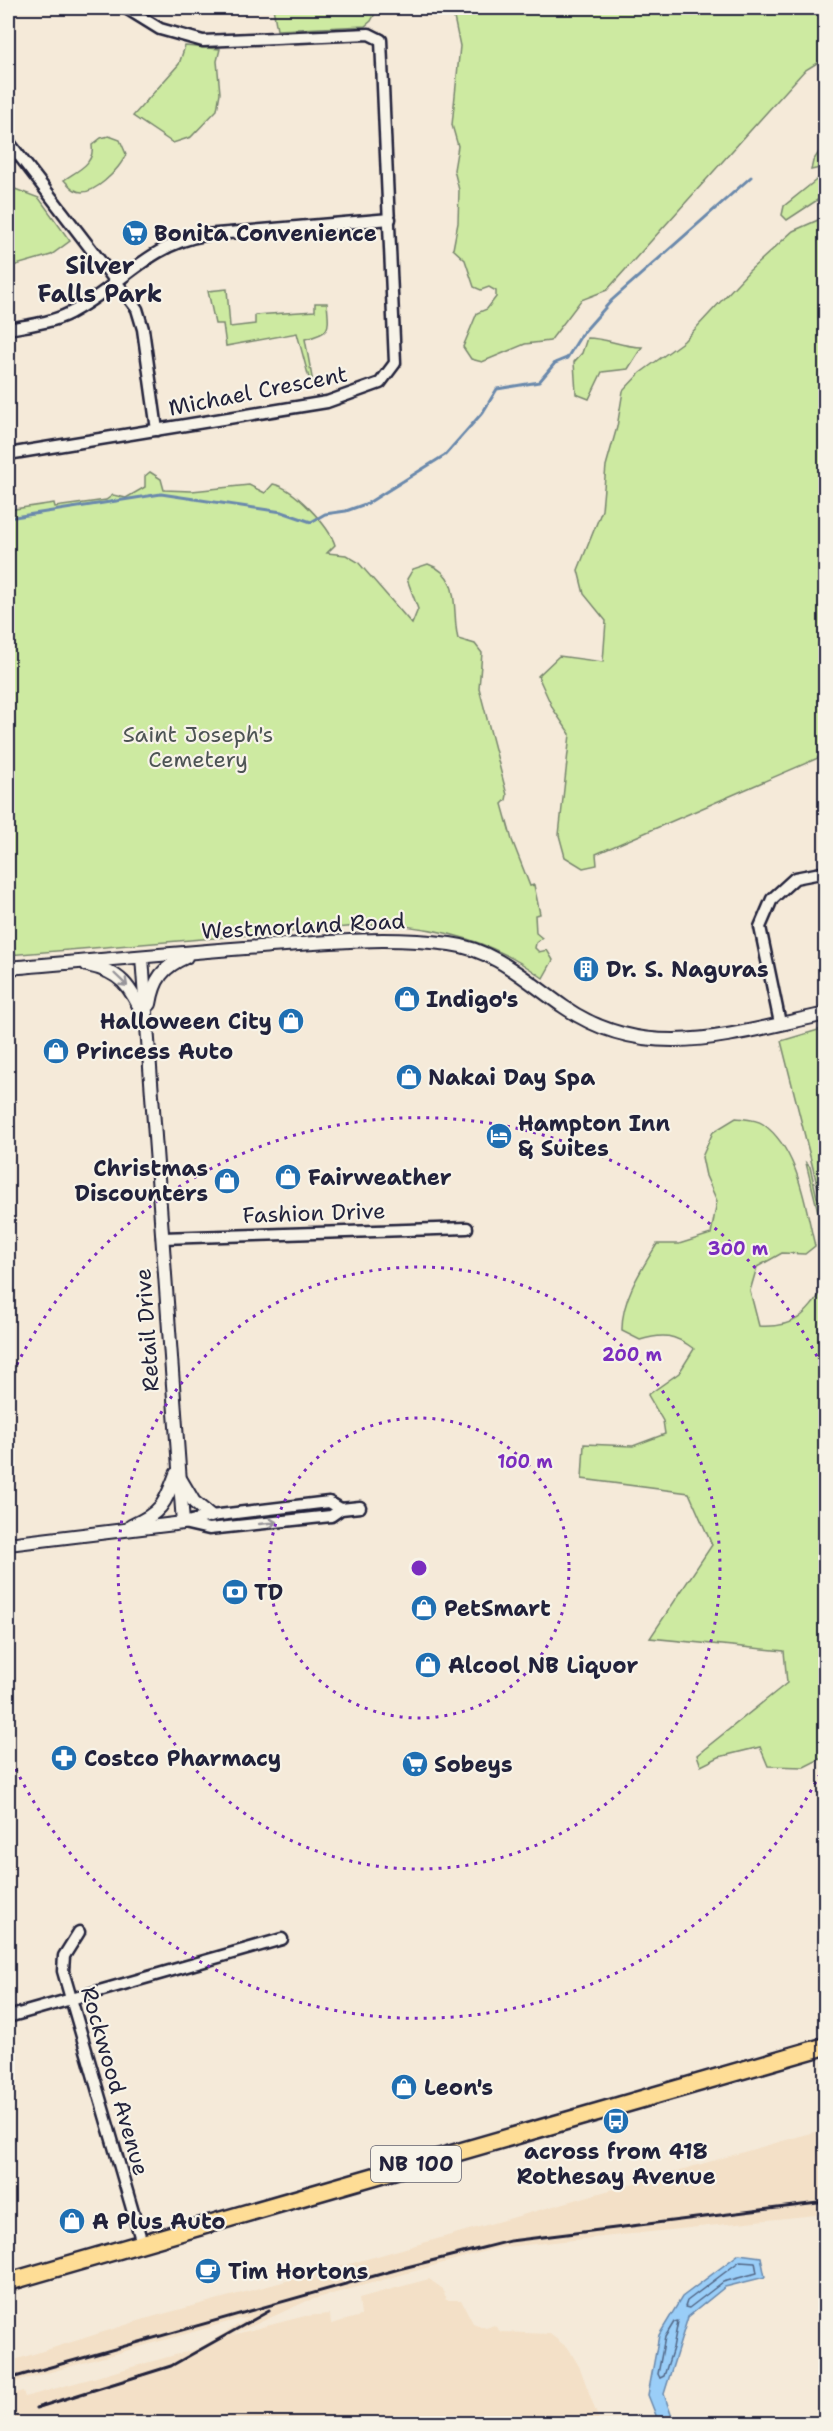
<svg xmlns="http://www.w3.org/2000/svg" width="833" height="2431" font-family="'Shantell Sans',sans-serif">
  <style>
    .built { fill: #f3e0c7 }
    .green { fill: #cdeaa1; stroke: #78866e; stroke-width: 1.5 }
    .water { fill: #9acef8; stroke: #6a89ac; stroke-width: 1.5 }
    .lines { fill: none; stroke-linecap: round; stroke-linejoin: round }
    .shore { stroke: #526787; stroke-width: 1.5 }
    .stream { stroke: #6a89ac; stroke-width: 3 }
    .minor-casing { stroke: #22223b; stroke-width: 15 }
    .tertiary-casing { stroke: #22223b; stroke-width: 16 }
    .primary-casing { stroke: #22223b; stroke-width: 21 }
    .minor { stroke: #f7f3e8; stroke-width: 10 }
    .tertiary { stroke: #f7f3e8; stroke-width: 12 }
    .primary { stroke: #fedd96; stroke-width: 16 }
    .rail { stroke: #22223b; stroke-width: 3 }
    .oneway { stroke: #97959a }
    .ring { fill: none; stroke: #7b2cbf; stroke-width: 3; stroke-dasharray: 3 6 }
    .labels { text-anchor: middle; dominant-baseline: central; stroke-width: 4.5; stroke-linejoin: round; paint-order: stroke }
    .shield { fill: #f7f3e8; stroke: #62616f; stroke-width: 1.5 }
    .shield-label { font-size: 21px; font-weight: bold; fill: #22223b }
    .poi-label { font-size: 22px; font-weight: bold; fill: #22223b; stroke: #f7f3e8; text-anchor: start }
    .street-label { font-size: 22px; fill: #22223b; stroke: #f7f3e8 }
    .park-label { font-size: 22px; fill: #4d5454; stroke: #f7f3e8 }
    .neighbourhood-label { font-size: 24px; font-weight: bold; fill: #22223b; stroke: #f7f3e8 }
    .centre { fill: #7b2cbf; stroke: #f7f3e8; stroke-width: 3 }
    .ring-label { font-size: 18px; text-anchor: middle; font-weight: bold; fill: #7b2cbf; stroke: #f7f3e8; stroke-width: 4.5; stroke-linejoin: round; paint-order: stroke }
  </style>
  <rect width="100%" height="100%" fill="#f5ead9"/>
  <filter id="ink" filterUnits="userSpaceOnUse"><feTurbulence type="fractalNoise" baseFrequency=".0167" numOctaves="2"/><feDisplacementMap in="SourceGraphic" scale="12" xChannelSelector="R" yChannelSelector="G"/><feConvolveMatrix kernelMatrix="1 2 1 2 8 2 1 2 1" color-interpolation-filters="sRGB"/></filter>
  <g filter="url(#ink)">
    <!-- built -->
    <path class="built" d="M825 2129V2214L497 2248 307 2301 232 2335 305 2316 330 2314 331 2324 361 2316 359 2298 429 2279 443 2289 446 2300H461L473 2323 486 2328 494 2325 501 2332 550 2334 569 2349 580 2368 600 2423H8V2395L23 2391 25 2397 200 2348 249 2318 239 2319 8 2384V2362L148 2318 335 2268Z"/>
    <!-- green -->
    <g class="green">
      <path d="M273 8H378L371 21 365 26 277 30Z"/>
      <path d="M452 8H825V58L804 71 607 290 581 300 550 341 525 344 482 362 471 359 463 347 477 313 487 309 496 297V291L489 287 481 290 474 287 465 260 453 249 458 223 459 190 454 170 458 146 452 125 460 46Z"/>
      <path d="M185 46 220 49 217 61 220 93 217 110 191 137 173 143 133 116 179 64Z"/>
      <path d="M109 136 120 140 126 154C121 168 91 200 75 190 71 188 67 183 64 180 78 170 95 164 92 145L101 138Z"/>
      <path d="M825 143V167L811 170 813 161Z"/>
      <path d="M825 173V195L787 220 782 215 784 206Z"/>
      <path d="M15 189 39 198 70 241 51 255 13 266 8 263V190Z"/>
      <path d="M825 217V755L596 854 597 865 583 868 565 857 559 835 570 734 553 709 538 676 559 656 603 662 606 621 584 594 578 570 602 510 606 466 617 427 623 391 640 373 684 341 749 271 793 231Z"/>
      <path d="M227 289 230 327 255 324V315L315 311V303H327C329 329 332 333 305 339L313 383 310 382 297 333 226 346 223 324H215L208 291Z"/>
      <path d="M587 338C607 338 622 347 642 347L628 369 602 372 589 399 576 394 574 362 582 353Z"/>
      <path d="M150 472 161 479 164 490 192 491 249 485 265 493 273 484C294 488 329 526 335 545L327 553 346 555 358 562 412 624 418 609 407 579 413 569 428 564C463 576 451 611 458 639L475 644 482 653 479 688 507 795 506 800 502 804 512 840 530 886 534 885 540 914 535 915 536 933 542 938 536 943 535 948 539 952 547 950 553 960 543 978C495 942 442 928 383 924L8 955V510L54 503 55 507 106 500 113 495 126 498 145 487V476Z"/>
      <path d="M825 1028H826L825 1240 806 1163 810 1167 817 1197 821 1200 781 1041Z"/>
      <path d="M736 1118C743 1119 756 1119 763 1124 799 1150 805 1206 815 1246L805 1254 782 1253 757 1267 750 1291 759 1326C795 1328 805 1316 825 1287L826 1756 804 1767 768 1766 760 1747 719 1757 701 1766 697 1755 787 1683 784 1651 650 1638 712 1545 689 1493 582 1479 584 1444 633 1446 665 1434 663 1421 648 1395 679 1373 694 1349C674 1334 663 1333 640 1340L622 1331C621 1300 641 1270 657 1244H679L711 1234 717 1201 706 1176 702 1157 713 1132Z"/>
    </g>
    <!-- water -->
    <path class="water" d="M739 2254 761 2257 765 2277 725 2287 688 2317 664 2394 674 2423H659L648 2395 659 2335 682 2297Z"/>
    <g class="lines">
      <!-- shore -->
      <g class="shore">
        <path d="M740 2261 755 2262 757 2273 723 2282 689 2308 685 2307 687 2301Z"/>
        <path d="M678 2321 673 2348 664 2376 660 2378 658 2374 665 2337 674 2322Z"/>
      </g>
      <!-- stream -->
      <path class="stream" d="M8 518 161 494 282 512 311 522 325 514 346 511 368 503 445 455 483 412 497 389 539 382 555 363 567 358 582 334 612 300 751 177"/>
      <defs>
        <g id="minor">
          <path d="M8 141 137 309 143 329 157 430"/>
          <path d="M8 329C29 325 51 323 70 313 119 288 148 244 205 235L390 219"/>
          <path d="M8 454 327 402 380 383 395 363 381 40 369 34 203 41 160 29 126 8"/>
          <path d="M780 1023 760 927 772 899 795 878 826 872"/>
          <path d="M162 1238 467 1228"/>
          <path d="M183 1523 209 1529 331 1516 341 1509 360 1507"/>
          <path d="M183 1523 211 1516 329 1502 341 1509"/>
          <path d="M79 1932 64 1956 63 1971 142 2243"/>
          <path d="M8 2017 282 1939"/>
        </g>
        <g id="tertiary">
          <path d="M87 965C122 972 129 986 144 1016"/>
          <path d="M8 968C92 961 176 953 260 947 324 942 386 936 450 944 494 949 529 983 564 1007 648 1065 734 1033 826 1014"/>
          <path d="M150 1004C154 979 163 967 186 957"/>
          <path d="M181 1480 194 1502 211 1516"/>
          <path d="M131 1526C161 1513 165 1504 176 1474"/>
          <path d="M8 1544 183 1523 142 957"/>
        </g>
        <path id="primary" d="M8 2282 826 2046"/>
      </defs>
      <!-- minor casing -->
      <use href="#minor" class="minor-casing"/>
      <!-- tertiary casing -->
      <use href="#tertiary" class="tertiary-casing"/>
      <!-- primary casing -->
      <use href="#primary" class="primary-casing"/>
      <!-- minor -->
      <use href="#minor" class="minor"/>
      <!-- tertiary -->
      <use href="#tertiary" class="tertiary"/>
      <!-- primary -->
      <use href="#primary" class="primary"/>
      <!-- rail -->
      <g class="rail">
        <path d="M8 2379 399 2269 510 2241 826 2202"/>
        <path d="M36 2408 171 2366 269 2311"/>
      </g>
    </g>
    <!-- one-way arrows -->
    <defs><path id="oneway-shaft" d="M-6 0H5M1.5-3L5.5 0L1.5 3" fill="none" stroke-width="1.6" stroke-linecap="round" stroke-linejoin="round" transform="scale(1.5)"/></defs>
    <g class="oneway">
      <use href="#oneway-shaft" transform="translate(121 980) rotate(44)"/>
      <use href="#oneway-shaft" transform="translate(268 1523) rotate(-6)"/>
    </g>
  </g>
  <!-- distance rings -->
  <g class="ring">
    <circle cx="419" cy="1568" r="150"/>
    <circle cx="419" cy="1568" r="301"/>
    <path d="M824 1766A451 451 0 0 1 9 1755M9 1381A451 451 0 0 1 824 1370"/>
  </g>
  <!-- icons -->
  <defs>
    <symbol id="supermarket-disc" viewBox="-11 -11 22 22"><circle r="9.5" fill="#1f6fb2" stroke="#f7f3e8"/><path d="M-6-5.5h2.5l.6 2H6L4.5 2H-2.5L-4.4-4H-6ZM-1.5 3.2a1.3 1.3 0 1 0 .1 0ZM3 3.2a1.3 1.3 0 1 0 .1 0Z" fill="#fff"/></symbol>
    <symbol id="building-disc" viewBox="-11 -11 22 22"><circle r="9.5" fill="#1f6fb2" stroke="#f7f3e8"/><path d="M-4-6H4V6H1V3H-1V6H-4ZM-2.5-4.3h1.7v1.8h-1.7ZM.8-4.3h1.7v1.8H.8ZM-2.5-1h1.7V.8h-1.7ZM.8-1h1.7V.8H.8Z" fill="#fff"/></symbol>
    <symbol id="shop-disc" viewBox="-11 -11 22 22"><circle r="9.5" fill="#1f6fb2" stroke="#f7f3e8"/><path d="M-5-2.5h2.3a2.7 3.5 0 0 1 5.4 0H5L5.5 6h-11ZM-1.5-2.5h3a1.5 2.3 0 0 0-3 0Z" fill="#fff"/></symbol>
    <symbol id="hotel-disc" viewBox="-11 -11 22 22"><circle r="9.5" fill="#1f6fb2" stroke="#f7f3e8"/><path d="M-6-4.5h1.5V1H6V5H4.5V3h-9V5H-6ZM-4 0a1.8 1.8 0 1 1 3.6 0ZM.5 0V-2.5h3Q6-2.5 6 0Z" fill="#fff"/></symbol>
    <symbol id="bank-disc" viewBox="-11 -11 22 22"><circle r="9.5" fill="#1f6fb2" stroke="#f7f3e8"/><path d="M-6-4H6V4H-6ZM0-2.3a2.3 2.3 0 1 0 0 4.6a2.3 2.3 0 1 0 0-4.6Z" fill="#fff"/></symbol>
    <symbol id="pharmacy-disc" viewBox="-11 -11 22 22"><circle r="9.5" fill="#1f6fb2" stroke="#f7f3e8"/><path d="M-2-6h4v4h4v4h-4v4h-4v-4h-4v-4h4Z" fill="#fff"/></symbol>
    <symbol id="bus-disc" viewBox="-11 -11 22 22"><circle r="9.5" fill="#1f6fb2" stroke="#f7f3e8"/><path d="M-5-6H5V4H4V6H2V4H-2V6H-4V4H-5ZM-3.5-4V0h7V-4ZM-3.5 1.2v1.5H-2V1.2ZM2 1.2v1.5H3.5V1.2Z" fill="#fff"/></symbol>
    <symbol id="cafe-disc" viewBox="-11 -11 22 22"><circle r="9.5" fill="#1f6fb2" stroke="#f7f3e8"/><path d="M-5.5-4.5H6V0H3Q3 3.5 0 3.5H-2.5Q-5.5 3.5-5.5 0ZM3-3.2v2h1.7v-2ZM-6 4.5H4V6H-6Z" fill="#fff"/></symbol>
  </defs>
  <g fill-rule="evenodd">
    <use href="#supermarket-disc" x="120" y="218" width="30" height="30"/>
    <use href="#building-disc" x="571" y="954" width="30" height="30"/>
    <use href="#shop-disc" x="392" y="984" width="30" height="30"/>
    <use href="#shop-disc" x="276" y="1006" width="30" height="30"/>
    <use href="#shop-disc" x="41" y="1036" width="30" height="30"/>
    <use href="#shop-disc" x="394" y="1062" width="30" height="30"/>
    <use href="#hotel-disc" x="484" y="1121" width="30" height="30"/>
    <use href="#shop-disc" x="273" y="1162" width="30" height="30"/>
    <use href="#shop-disc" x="212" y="1166" width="30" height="30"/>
    <use href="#bank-disc" x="220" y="1577" width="30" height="30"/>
    <use href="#shop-disc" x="409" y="1593" width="30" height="30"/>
    <use href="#shop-disc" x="413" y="1650" width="30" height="30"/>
    <use href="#pharmacy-disc" x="49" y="1743" width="30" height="30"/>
    <use href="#supermarket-disc" x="400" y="1749" width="30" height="30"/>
    <use href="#shop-disc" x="389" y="2072" width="30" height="30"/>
    <use href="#bus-disc" x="601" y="2106" width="30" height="30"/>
    <use href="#shop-disc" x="57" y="2206" width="30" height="30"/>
    <use href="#cafe-disc" x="193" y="2256" width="30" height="30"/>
  </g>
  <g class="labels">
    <!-- shield labels -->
    <rect class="shield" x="371" y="2146" width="90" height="36" rx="4.5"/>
    <g class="shield-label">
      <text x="416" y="2164">NB 100</text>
    </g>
    <!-- poi labels -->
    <g class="poi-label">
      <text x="154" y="233">Bonita Convenience</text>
      <text x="606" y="969">Dr. S. Naguras</text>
      <text x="426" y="999">Indigo's</text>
      <text x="272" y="1021" text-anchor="end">Halloween City</text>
      <text x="76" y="1051">Princess Auto</text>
      <text x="428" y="1077">Nakai Day Spa</text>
      <text x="518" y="1123">Hampton Inn<tspan x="518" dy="25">&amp; Suites</tspan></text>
      <text x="208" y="1168" text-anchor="end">Christmas<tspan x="208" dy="25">Discounters</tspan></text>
      <text x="308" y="1177">Fairweather</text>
      <text x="254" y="1592">TD</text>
      <text x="444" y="1608">PetSmart</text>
      <text x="448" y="1665">Alcool NB Liquor</text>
      <text x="84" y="1758">Costco Pharmacy</text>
      <text x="434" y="1764">Sobeys</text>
      <text x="424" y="2087">Leon's</text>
      <text x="616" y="2151" text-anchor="middle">across from 418<tspan x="616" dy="25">Rothesay Avenue</tspan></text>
      <text x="92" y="2221">A Plus Auto</text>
      <text x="228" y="2271">Tim Hortons</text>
    </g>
    <!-- street labels -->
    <g class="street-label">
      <text transform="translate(258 391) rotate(-11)">Michael Crescent</text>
      <text transform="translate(303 926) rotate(-3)">Westmorland Road</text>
      <text transform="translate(314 1213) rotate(-2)">Fashion Drive</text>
      <text transform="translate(147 1330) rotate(-94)">Retail Drive</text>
      <text transform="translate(115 2081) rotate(74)">Rockwood Avenue</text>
    </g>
    <!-- park labels -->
    <g class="park-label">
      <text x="198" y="734">Saint Joseph's<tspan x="198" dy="25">Cemetery</tspan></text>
    </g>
    <!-- neighbourhood labels -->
    <g class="neighbourhood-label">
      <text x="100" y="266">Silver<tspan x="100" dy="28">Falls Park</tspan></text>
    </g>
  </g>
  <circle cx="419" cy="1568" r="9" class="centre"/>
  <g class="ring-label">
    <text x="738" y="1255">300 m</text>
    <text x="632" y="1361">200 m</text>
    <text x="525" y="1468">100 m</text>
  </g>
  <!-- margin -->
  <rect width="833" height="2431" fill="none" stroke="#f7f3e8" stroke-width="30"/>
  <rect x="15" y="15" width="803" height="2401" fill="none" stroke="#22223b" stroke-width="2" filter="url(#ink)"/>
</svg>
